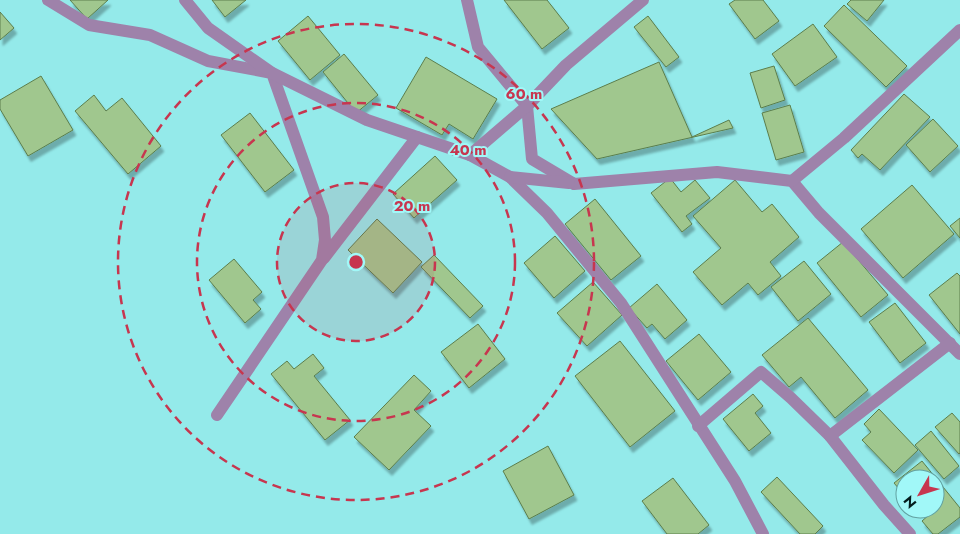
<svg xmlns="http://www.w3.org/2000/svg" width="960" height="534" font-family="Jost,sans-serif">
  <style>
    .building { fill: #a0c78e; stroke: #5c7e4c; filter: url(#shadow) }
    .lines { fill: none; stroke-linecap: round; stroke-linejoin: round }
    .street { stroke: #9e82aa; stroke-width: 12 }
    .ring { fill: none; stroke: #c7364f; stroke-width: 2.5; stroke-dasharray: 9 6 }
    .centre { fill: #c7364f; stroke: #a1f8f8; stroke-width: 2.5 }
    .ring-label { font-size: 15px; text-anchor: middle; font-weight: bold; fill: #c7364f; stroke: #a1f8f8; stroke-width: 4; stroke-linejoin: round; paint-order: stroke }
  </style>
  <defs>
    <filter id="shadow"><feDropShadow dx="3" dy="5.5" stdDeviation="1" flood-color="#0004"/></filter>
  </defs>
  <rect width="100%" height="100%" fill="#94eaea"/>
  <!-- building -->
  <g class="building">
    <path d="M70 0H108L87 19Z"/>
    <path d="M212 0H246L225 17Z"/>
    <path d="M504 0H547L569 28 542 49Z"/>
    <path d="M735 0H763L779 21 755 39 729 4Z"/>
    <path d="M851 0H884L867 21 847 4Z"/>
    <path d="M844 5 907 66 886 87 824 26Z"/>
    <path d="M0 12 14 28 0 40Z"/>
    <path d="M308 16 340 55 310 80 278 41Z"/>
    <path d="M648 16 679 57 666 67 634 27Z"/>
    <path d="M813 24 837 57 795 86 772 54Z"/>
    <path d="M344 54 378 95 356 113 323 72Z"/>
    <path d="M426 57 497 99 473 139 449 124 442 135 396 108Z"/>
    <path d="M659 62 692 137 729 120 733 128 597 159 551 109Z"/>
    <path d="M774 66 785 100 761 108 750 73Z"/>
    <path d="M41 76 73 130 28 156 0 109V100Z"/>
    <path d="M904 94 930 117 880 170 862 154 858 158 851 150Z"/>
    <path d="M94 95 106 111 122 98 161 146 128 174 75 111Z"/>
    <path d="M790 105 804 152 776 160 762 113Z"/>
    <path d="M250 113 294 170 265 192 221 135Z"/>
    <path d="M933 119 958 146 930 172 906 145Z"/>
    <path d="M435 156 457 180 414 218 393 194Z"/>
    <path d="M670 178 681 192 695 180 710 198 686 216 692 224 682 232 651 193Z"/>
    <path d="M735 180 762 212 772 204 799 237 770 262 781 276 758 295 748 283 722 305 693 272 721 248 693 216Z"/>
    <path d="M912 185 954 234 903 278 861 229Z"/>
    <path d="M595 199 641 256 611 280 565 224Z"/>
    <path d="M960 218V238L950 226Z"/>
    <path d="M377 219 422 262 393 293 348 250Z"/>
    <path d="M555 236 585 271 554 298 524 263Z"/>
    <path d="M843 242 888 295 861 317 817 263Z"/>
    <path d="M434 255 483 306 470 318 421 267Z"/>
    <path d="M234 259 262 292 253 300 261 309 245 323 209 280Z"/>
    <path d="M804 261 831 294 798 321 771 287Z"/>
    <path d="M957 273 960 276V334L929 295Z"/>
    <path d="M593 282 622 315 587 346 557 313Z"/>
    <path d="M657 284 687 320 665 339 652 324 647 328 629 308Z"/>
    <path d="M895 303 926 343 900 363 869 322Z"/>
    <path d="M808 318 868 390 835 418 801 377 789 387 762 355Z"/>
    <path d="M478 324 505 359 469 388 441 352Z"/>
    <path d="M699 334 731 372 698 400 666 361Z"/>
    <path d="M620 341 675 411 630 447 575 376Z"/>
    <path d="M313 354 324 368 314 376 350 420 325 440 271 374 287 361 294 369Z"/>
    <path d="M414 375 431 391 414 410 431 426 389 470 354 437Z"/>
    <path d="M753 394 763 406 755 413 771 433 749 451 723 419Z"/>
    <path d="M879 409 918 450 894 473 862 440 871 432 864 424Z"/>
    <path d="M952 413 960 422V453L959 454 935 427Z"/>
    <path d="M931 431 959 466 944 479 915 445Z"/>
    <path d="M548 446 574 495 529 519 503 471Z"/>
    <path d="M922 461 960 508V517L938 534H933L922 521 930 514 926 509H935V479H905V496L894 483Z"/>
    <path d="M777 477 823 526 815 534H800L761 492Z"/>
    <path d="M673 478 709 525 698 534H667L642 501Z"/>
  </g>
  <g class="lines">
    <!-- street -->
    <g class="street">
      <path d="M48 0 89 25 150 35 208 61 272 73 323 217 325 240 322 260 217 415"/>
      <path d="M185 0 208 28 272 73 367 120 470 155 510 177 547 213 621 303 735 481 763 534"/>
      <path d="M467 0 478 47 527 106 532 159 574 184 717 172 792 181 819 213 960 354"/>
      <path d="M470 155 527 106 566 65 643 0"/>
      <path d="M510 177 569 183"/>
      <path d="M792 181 844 138 960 30"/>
      <path d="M324 258 417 137"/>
      <path d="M698 426 761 372 791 398 830 436 884 505 910 534"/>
      <path d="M830 436 950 343"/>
    </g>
  </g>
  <!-- distance rings -->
  <circle cx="356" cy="262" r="79" fill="#c7364f" fill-opacity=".12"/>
  <g class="ring">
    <circle cx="356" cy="262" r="79"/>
    <circle cx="356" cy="262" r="159"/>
    <circle cx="356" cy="262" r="238"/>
  </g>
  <circle cx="356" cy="262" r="8" class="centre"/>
  <g class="ring-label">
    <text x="524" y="99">60 m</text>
    <text x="468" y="155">40 m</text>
    <text x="412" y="211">20 m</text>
  </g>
  <!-- north arrow -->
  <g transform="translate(920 494) rotate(231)"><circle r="24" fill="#a1f8f8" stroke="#62a1a1"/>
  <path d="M0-4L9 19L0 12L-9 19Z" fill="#c7364f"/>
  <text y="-8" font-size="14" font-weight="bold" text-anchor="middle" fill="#031e1e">N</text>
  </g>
</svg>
